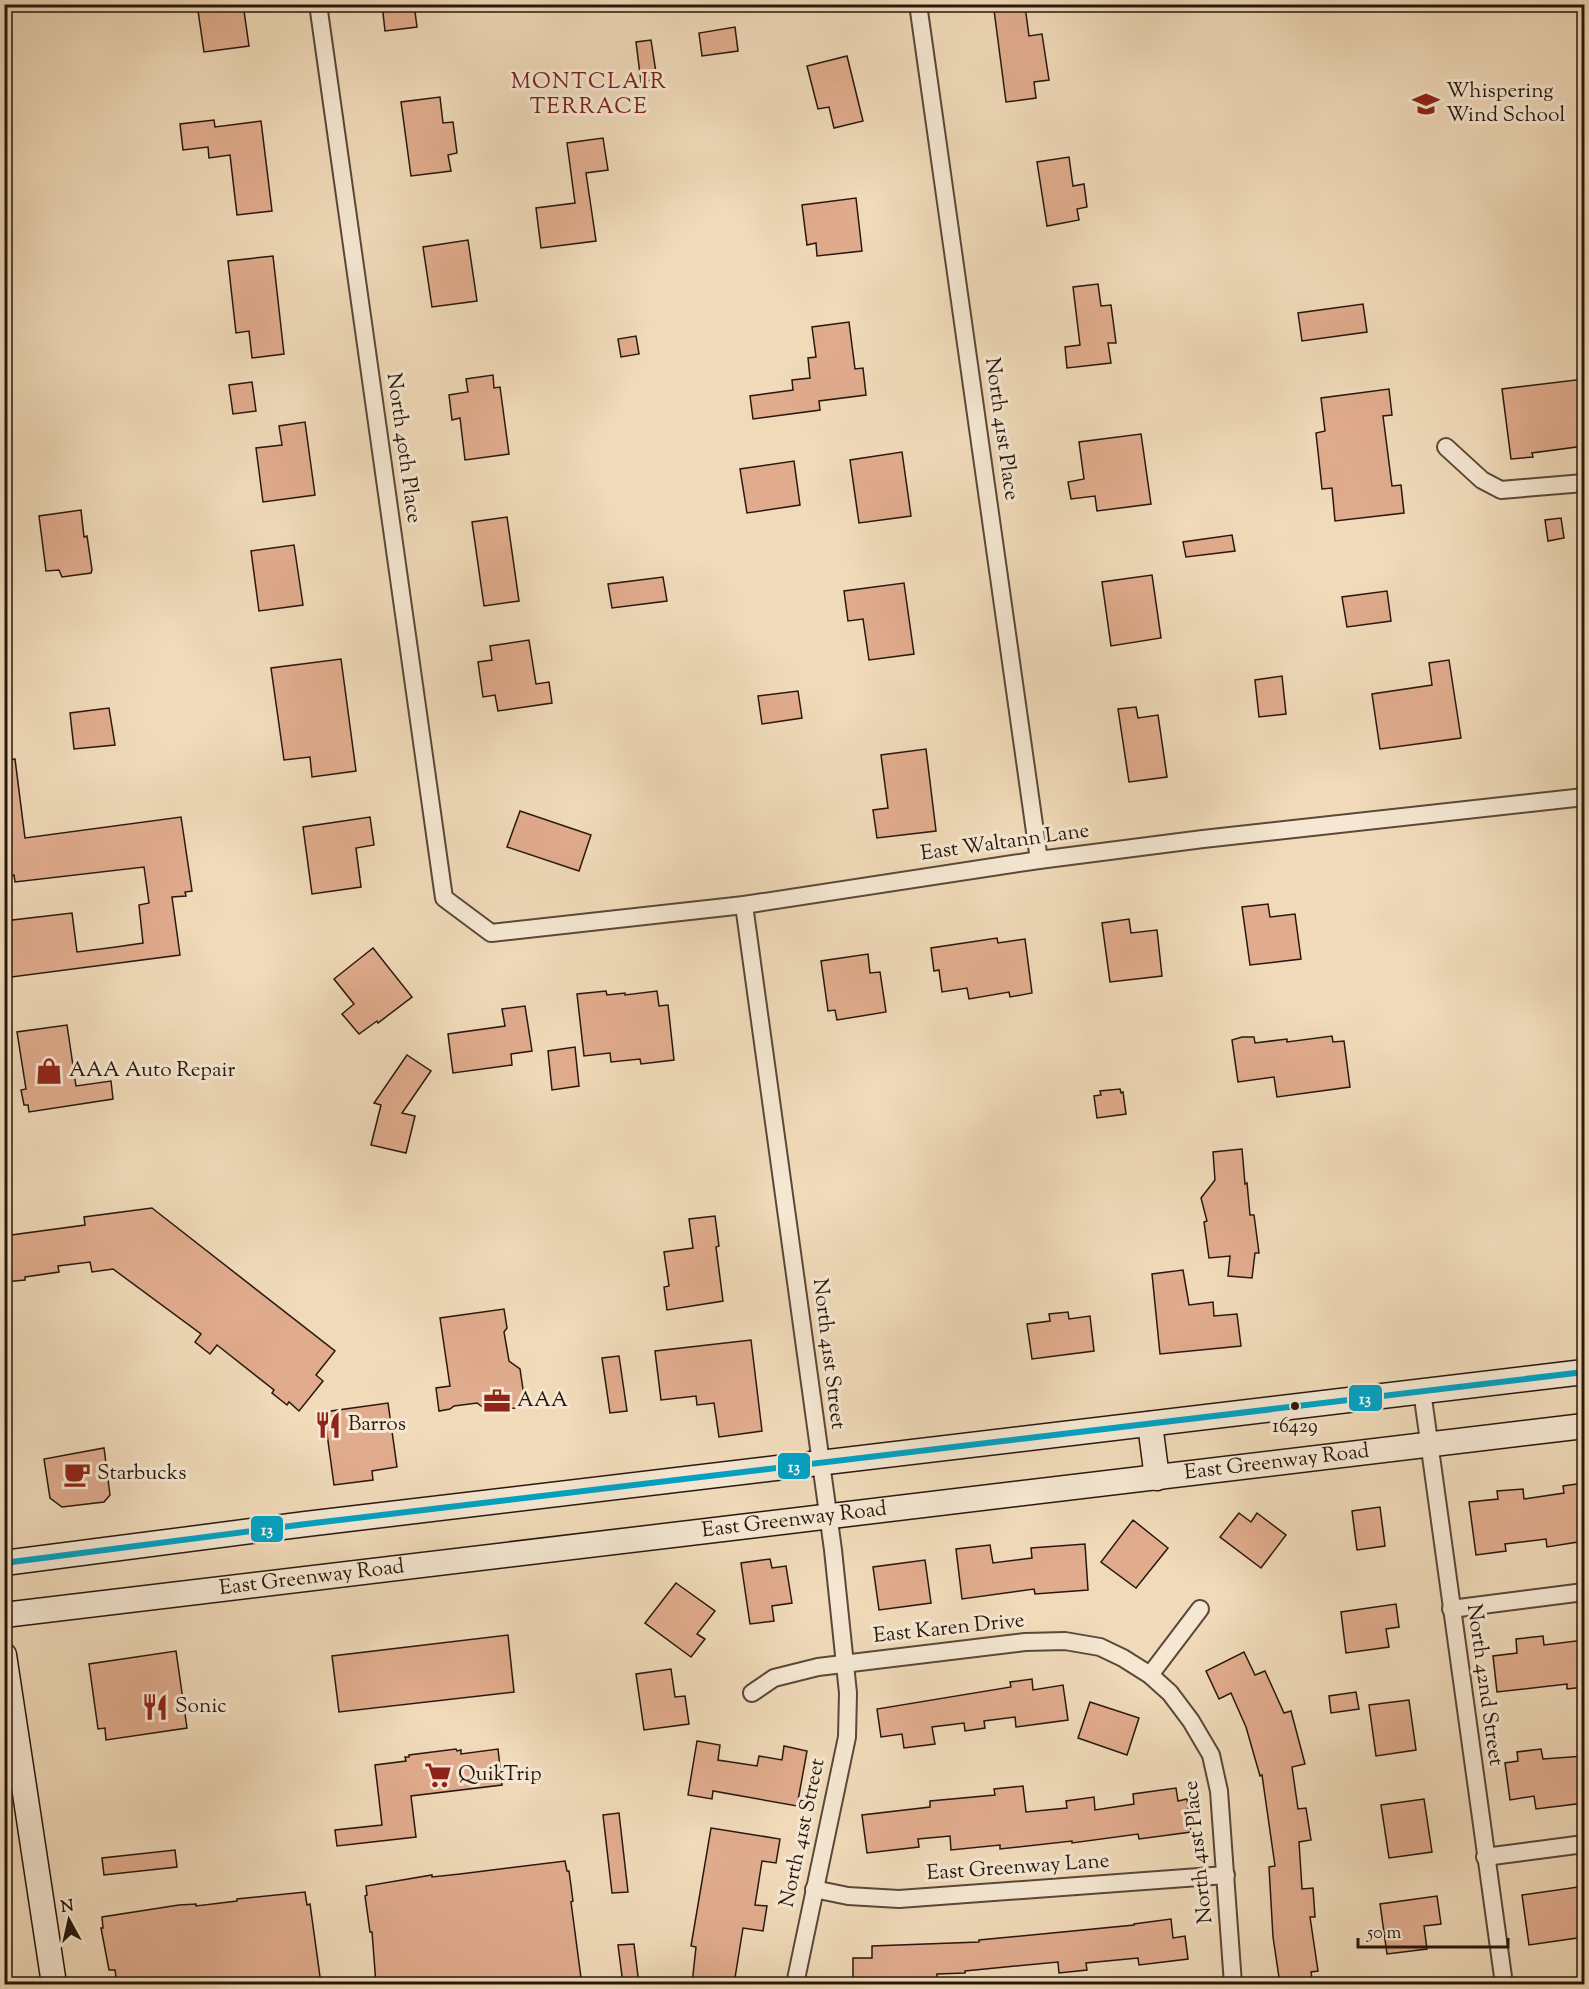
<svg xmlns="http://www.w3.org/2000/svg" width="1589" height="1989" font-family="'Sorts Mill Goudy',serif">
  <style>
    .building { fill: #e1ac8e; stroke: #28180d; stroke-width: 1.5 }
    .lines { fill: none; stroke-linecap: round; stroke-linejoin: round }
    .street-casing { stroke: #5a4838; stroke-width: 20 }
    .secondary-casing { stroke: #28180d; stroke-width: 27 }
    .street { stroke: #f5e7d2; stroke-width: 16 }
    .secondary { stroke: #f5e7d2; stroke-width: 24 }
    .bus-1-casing { stroke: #f5e7d2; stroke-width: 10 }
    .bus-1 { stroke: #02a2c4; stroke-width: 6 }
    .bus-dot { fill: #28180d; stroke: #f5e7d2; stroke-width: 2 }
    .labels { text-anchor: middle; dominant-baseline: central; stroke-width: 6; stroke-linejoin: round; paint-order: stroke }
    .bus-label { font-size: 20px; fill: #28180d; stroke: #f5e7d2 }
    .poi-label { font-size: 21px; fill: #28180d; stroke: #f5e7d2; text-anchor: start }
    .street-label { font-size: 21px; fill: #28180d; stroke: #f5e7d2 }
    .neighbourhood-label { font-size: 22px; letter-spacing: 1.5px; fill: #7a1f14; stroke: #f5e7d2 }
    .line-badge { stroke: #f5e7d2; stroke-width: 2 }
    .badge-label { font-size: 16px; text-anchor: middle; font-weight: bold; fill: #fff }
  </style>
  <rect width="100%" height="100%" fill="#f0dab9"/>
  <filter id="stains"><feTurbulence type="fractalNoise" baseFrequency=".00333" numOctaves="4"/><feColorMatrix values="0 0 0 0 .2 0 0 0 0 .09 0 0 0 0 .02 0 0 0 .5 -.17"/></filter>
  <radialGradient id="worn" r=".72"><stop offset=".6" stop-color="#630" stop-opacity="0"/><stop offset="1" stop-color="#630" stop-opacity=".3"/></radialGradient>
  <!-- building -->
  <g class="building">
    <path d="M197 4H243L249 46 204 52Z"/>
    <path d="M382 4H414L417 27 385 31Z"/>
    <path d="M1025 6 1029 36 1042 34 1049 80 1034 82 1036 98 1006 102 994 10Z"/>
    <path d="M735 27 738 51 702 56 699 33Z"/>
    <path d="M651 40 657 79 641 82 636 42Z"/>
    <path d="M847 56 863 121 834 128 829 107 818 109 807 66Z"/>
    <path d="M440 97 443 123 453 122 457 153 448 155 451 171 411 176 401 102Z"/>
    <path d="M214 120 215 127 261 121 272 211 237 215 230 155 209 158 208 147 183 150 180 124Z"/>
    <path d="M603 138 608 170 586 173 596 241 541 248 536 208 575 203 567 143Z"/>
    <path d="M1069 157 1073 186 1084 184 1087 207 1077 209 1079 220 1047 226 1037 162Z"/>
    <path d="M856 198 862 251 817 256 816 243 807 245 802 205Z"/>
    <path d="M468 240 477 301 432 307 423 247Z"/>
    <path d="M273 256 284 354 252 358 249 331 236 333 228 261Z"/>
    <path d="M1098 284 1101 306 1111 305 1116 343H1108L1111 363 1067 368 1065 347 1080 345 1073 287Z"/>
    <path d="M1363 304 1367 332 1302 341 1298 313Z"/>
    <path d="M849 322 855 369 863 368 866 395 819 401 820 410 753 419 750 396 793 390 792 380 810 378 808 358 816 357 812 327Z"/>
    <path d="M636 336 639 354 621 357 618 339Z"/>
    <path d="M493 375 494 388 500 387 509 454 465 460 460 418 452 420 449 395 468 392 466 379Z"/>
    <path d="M1584 379V446L1532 453 1533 457 1511 459 1502 389Z"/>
    <path d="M252 382 256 411 233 414 229 385Z"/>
    <path d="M1389 389 1392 415 1383 416 1392 486 1401 485 1404 513 1335 521 1332 488 1322 489 1316 433 1325 431 1321 398Z"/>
    <path d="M305 422 315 495 263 502 256 448 282 445 279 426Z"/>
    <path d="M1141 434 1151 504 1097 511 1095 496 1071 499 1068 482 1084 479 1079 442Z"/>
    <path d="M902 452 911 516 859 523 850 460Z"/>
    <path d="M794 461 800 505 747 513 740 469Z"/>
    <path d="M81 510 84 537 87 536 92 570 91 573 62 577 59 570 46 571 39 516Z"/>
    <path d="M507 517 519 601 484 606 472 522Z"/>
    <path d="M1561 518 1564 538 1548 541 1545 520Z"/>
    <path d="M1232 535 1235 551 1186 557 1183 542Z"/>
    <path d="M294 545 303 605 259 611 251 551Z"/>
    <path d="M1152 575 1161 638 1111 646 1102 582Z"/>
    <path d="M663 577 667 601 612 608 608 584Z"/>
    <path d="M904 583 914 654 869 660 863 619 848 621 844 591Z"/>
    <path d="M1387 591 1391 621 1347 627 1342 597Z"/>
    <path d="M529 640 536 684 549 682 552 703 498 711 495 695 483 697 478 662 492 660 490 646Z"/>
    <path d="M341 659 356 771 312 777 310 757 284 760 271 668Z"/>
    <path d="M1449 660 1461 738 1380 749 1372 694 1432 685 1429 663Z"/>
    <path d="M1282 676 1286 714 1259 717 1255 680Z"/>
    <path d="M798 691 802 718 762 724 758 696Z"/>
    <path d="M1136 707 1138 718 1158 715 1167 777 1129 782 1118 709Z"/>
    <path d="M109 708 115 745 74 749 70 713Z"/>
    <path d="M926 749 936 831 877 838 873 810 888 808 881 755Z"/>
    <path d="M15 759 25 838 181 817 192 891 185 892 186 896 172 897 180 955 4 978V921L72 913 77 952 116 947 143 943 139 905 149 903 144 867 15 882 14 875 11 876 4 820V760Z"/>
    <path d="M520 811 591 835 579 871 507 847Z"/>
    <path d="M370 817 374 845 356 848 361 887 312 894 303 827Z"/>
    <path d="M1268 904 1270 917 1295 914 1301 959 1250 965 1242 907Z"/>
    <path d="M1129 919 1131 933 1157 930 1162 976 1110 982 1102 923Z"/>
    <path d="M997 938 998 943 1025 939 1032 993 1010 997 1009 992 969 999 967 988 942 992 939 970 934 971 931 948Z"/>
    <path d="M373 948 412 997 378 1023 377 1021 359 1034 342 1014 354 1004 334 979Z"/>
    <path d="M868 954 870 973 880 972 886 1012 837 1020 835 1010 828 1011 821 961Z"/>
    <path d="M606 991 607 995 625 993V995L657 991 659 1006 668 1005 674 1060 641 1064 640 1059 611 1062 610 1053 584 1056 577 994Z"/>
    <path d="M525 1006 532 1051 511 1054 512 1065 453 1073 448 1034 505 1026 502 1009Z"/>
    <path d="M67 1025 76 1086 111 1081 113 1099 29 1112 28 1105H24L21 1090 26 1089 17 1032Z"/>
    <path d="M1332 1036 1333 1042 1344 1041 1350 1087 1277 1097 1274 1077 1238 1082 1232 1040 1242 1037H1254L1255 1043 1287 1039V1042Z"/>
    <path d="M575 1047 579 1086 552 1090 548 1051Z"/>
    <path d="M407 1055 431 1071 402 1113 415 1116 406 1153 371 1145 381 1105 374 1103Z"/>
    <path d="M1120 1089 1121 1093 1123 1092 1126 1114 1097 1118 1094 1096 1101 1095 1100 1091Z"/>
    <path d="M1242 1149 1245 1184 1247 1183 1250 1215H1254L1259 1253H1255L1252 1278 1228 1276 1230 1256 1209 1258 1204 1222 1207 1221 1201 1198 1215 1180 1213 1152Z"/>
    <path d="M152 1208 335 1351 316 1375 323 1381 299 1411 289 1402 287 1405 272 1393 274 1390 217 1345 210 1354 195 1342 201 1334 113 1269 92 1272 90 1262 58 1266 59 1272 25 1277V1280L4 1282V1236L85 1225 84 1217Z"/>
    <path d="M715 1216 719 1246 716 1247 723 1301 667 1310 664 1287 669 1286 664 1252 693 1248 689 1219Z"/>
    <path d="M1183 1270 1189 1305 1213 1302 1214 1316 1237 1314 1241 1346 1160 1354 1152 1274Z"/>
    <path d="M504 1309 507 1328 504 1332 509 1361 520 1369 524 1396 515 1408 488 1411 477 1403 454 1406 450 1409 439 1411 436 1388 450 1386 440 1318Z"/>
    <path d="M1068 1312 1069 1319 1090 1316 1094 1351 1032 1359 1027 1324 1050 1321 1049 1314Z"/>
    <path d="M751 1340 762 1431 719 1437 714 1403 697 1405 696 1396 661 1400 655 1351Z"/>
    <path d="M619 1356 627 1411 610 1413 602 1358Z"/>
    <path d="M388 1403 397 1467 372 1471 373 1480 334 1485 324 1412Z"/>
    <path d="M104 1448 110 1495 104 1502 62 1507 50 1498 44 1459Z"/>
    <path d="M1584 1483V1541L1547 1547 1546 1539 1505 1544 1506 1551 1476 1555 1469 1502 1498 1499 1497 1491 1523 1489 1524 1499 1564 1493 1563 1486Z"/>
    <path d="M1380 1507 1385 1546 1357 1550 1352 1511Z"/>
    <path d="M1239 1513 1251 1522 1257 1513 1286 1535 1261 1568 1220 1537Z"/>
    <path d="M1133 1520 1168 1548 1136 1588 1101 1562Z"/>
    <path d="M1085 1544 1088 1590 1035 1594 1034 1589 962 1599 956 1549 990 1545 993 1563 1032 1558 1031 1548Z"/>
    <path d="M770 1559 772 1568 786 1566 792 1603 772 1606 774 1621 750 1624 741 1563Z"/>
    <path d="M925 1560 931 1603 879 1610 873 1567Z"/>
    <path d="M676 1583 715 1611 697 1634 705 1639 691 1657 645 1623Z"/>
    <path d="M1396 1604 1399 1627 1386 1629 1389 1647 1346 1653 1341 1612Z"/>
    <path d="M508 1635 514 1692 339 1712 332 1656Z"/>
    <path d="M1543 1636 1544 1645 1584 1640V1687L1567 1689V1684L1497 1692 1493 1656 1517 1653 1516 1639Z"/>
    <path d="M176 1651 187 1728 106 1740 105 1728 98 1729 89 1664Z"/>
    <path d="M1244 1652 1255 1675 1265 1671 1284 1713 1291 1711 1305 1764 1292 1767 1298 1809 1306 1808 1311 1840 1299 1842 1302 1889 1313 1888 1315 1917H1310L1318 1971 1311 1972 1313 1984H1280L1273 1937 1269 1867 1275 1866 1262 1775 1260 1776 1246 1727 1231 1693 1219 1699 1206 1671Z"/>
    <path d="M671 1669 675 1697 685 1696 689 1724 644 1730 636 1674Z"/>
    <path d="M1032 1679 1033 1690 1063 1685 1068 1720 1016 1727 1015 1717 984 1721 985 1728 965 1731 964 1723 932 1727 935 1744 904 1748 902 1734 881 1737 877 1709 1011 1687 1010 1682Z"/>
    <path d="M1356 1692 1359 1709 1331 1713 1329 1696Z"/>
    <path d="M1409 1700 1416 1750 1376 1756 1369 1705Z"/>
    <path d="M1090 1702 1139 1718 1127 1755 1078 1738Z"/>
    <path d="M697 1741 720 1745 718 1760 757 1766 759 1756 782 1760 784 1746 807 1751 797 1806 713 1791 712 1799 688 1795Z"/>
    <path d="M456 1749 457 1751 461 1750V1754L498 1749 502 1785 411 1796 416 1837 337 1846 335 1830 382 1825 375 1765 406 1761 405 1757H409V1755Z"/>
    <path d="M1541 1749 1543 1759 1584 1756V1803L1536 1809 1534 1796 1510 1800 1505 1763 1518 1761 1517 1752Z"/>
    <path d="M1023 1786 1026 1812 1067 1808 1066 1801 1094 1797 1095 1810 1134 1804 1133 1794 1176 1788 1178 1801 1187 1799 1191 1832 1139 1839 1138 1834 1072 1843V1841L1000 1849V1845L951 1850 950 1836 918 1839 919 1847 867 1853 862 1815 930 1807V1801L995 1795 994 1789Z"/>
    <path d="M1424 1799 1432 1852 1389 1858 1381 1805Z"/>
    <path d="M619 1813 628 1892 612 1893 603 1815Z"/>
    <path d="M711 1828 780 1839 776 1863 762 1861 755 1905 767 1906 763 1931 743 1928 734 1984H692L696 1947 691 1946Z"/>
    <path d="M175 1850 177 1867 104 1875 102 1858Z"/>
    <path d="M565 1861 567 1871H569L573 1901 571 1902 581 1978H579L580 1984H376L372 1932H370L365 1896 367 1895 366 1886 432 1875V1877L460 1874Z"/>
    <path d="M1578 1887 1584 1937 1529 1945 1522 1895Z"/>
    <path d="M305 1892 307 1905 310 1904 321 1984H117L115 1970H109L101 1928H103L102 1917 179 1905 196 1904V1906L237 1901V1899Z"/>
    <path d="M1437 1896 1441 1924 1424 1926 1427 1949 1387 1954 1380 1904Z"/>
    <path d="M1171 1919 1173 1938 1185 1936 1188 1959 1139 1965 1138 1958 1086 1963 1087 1970 1059 1973 1058 1962 965 1971V1973L937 1974V1984H853V1958H872V1946L979 1942V1940L1134 1925V1924Z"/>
    <path d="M634 1944 639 1984H623L618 1945Z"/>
  </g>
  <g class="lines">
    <defs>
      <g id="street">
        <path d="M318 4 444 898 491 933 744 905 1039 860 1203 839 1584 797"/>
        <path d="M918 4 1039 860"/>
        <path d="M1446 447 1482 480 1501 490 1584 483"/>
        <path d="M744 905 833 1550 848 1693 847 1737 795 1984"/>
        <path d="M1422 1391 1504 1984"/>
        <path d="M1451 1609 1584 1592"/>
        <path d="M1150 1675 1200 1609"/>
        <path d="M752 1693 774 1678 818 1667 1025 1642 1065 1641 1100 1647 1123 1658 1150 1675 1170 1693 1191 1721 1211 1755 1219 1791 1233 1984"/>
        <path d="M1485 1857 1584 1844"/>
        <path d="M814 1889 848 1896 899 1899 1226 1875"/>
      </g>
      <g id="secondary">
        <path d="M1150 1424 1157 1478"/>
        <path d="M4 1563 306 1524 1584 1372"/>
        <path id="s1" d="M4 1615 1584 1426"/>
        <path d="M4 1655 54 1984"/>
      </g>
    </defs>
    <!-- street casing -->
    <use href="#street" class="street-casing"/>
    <!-- secondary casing -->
    <use href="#secondary" class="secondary-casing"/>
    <!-- street -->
    <use href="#street" class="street"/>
    <!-- secondary -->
    <use href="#secondary" class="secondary"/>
    <defs>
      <path id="bus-1" d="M4 1563 306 1524 1584 1372"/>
    </defs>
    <!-- bus-1 casing -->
    <use href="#bus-1" class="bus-1-casing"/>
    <!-- bus-1 -->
    <use href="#bus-1" class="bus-1"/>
  </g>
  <!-- icons -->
  <defs>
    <symbol id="school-bare" viewBox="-9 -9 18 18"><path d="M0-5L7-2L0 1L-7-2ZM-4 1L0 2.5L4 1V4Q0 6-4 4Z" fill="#8f2418" stroke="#f5e7d2" stroke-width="2.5" paint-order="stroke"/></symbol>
    <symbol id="shop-bare" viewBox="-9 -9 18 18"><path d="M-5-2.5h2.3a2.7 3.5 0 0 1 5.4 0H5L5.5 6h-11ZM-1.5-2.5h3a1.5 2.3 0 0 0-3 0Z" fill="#8f2418" stroke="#f5e7d2" stroke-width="2.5" paint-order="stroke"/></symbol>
    <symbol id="office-bare" viewBox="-9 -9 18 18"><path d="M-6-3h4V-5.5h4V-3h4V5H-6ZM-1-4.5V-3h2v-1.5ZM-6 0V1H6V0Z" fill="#8f2418" stroke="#f5e7d2" stroke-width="2.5" paint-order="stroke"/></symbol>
    <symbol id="restaurant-bare" viewBox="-9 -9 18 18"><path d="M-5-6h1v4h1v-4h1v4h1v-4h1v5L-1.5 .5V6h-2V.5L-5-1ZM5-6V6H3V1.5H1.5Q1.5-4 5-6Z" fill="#8f2418" stroke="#f5e7d2" stroke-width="2.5" paint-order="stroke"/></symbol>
    <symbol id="cafe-bare" viewBox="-9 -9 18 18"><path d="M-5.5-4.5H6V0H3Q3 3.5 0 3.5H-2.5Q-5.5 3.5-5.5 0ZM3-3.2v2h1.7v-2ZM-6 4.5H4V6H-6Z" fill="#8f2418" stroke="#f5e7d2" stroke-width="2.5" paint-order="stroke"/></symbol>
    <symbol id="supermarket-bare" viewBox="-9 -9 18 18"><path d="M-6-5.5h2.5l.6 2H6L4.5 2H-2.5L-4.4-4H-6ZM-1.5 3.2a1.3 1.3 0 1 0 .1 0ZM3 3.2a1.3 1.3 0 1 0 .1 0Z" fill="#8f2418" stroke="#f5e7d2" stroke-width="2.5" paint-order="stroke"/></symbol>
  </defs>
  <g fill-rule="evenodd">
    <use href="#school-bare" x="1407" y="85" width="38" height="38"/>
    <use href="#shop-bare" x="30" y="1052" width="38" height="38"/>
    <use href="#office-bare" x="478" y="1382" width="38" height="38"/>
    <use href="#restaurant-bare" x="309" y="1406" width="38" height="38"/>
    <use href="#cafe-bare" x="58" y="1455" width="38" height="38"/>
    <use href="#restaurant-bare" x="136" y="1688" width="38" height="38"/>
    <use href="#supermarket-bare" x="419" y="1756" width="38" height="38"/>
  </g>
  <!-- markers -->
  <circle class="bus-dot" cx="1295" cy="1406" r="5"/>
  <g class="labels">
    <!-- bus labels -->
    <g class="bus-label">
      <text x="1295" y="1427">16429</text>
    </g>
    <!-- poi labels -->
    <g class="poi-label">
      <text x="1446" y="92">Whispering<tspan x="1446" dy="24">Wind School</tspan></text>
      <text x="69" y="1071">AAA Auto Repair</text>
      <text x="517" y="1401">AAA</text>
      <text x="348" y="1425">Barros</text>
      <text x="97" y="1474">Starbucks</text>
      <text x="175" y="1707">Sonic</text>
      <text x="458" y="1775">QuikTrip</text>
    </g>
    <!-- street labels -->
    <g class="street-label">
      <text transform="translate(1001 429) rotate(82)">North 41st Place</text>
      <text transform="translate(403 448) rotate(82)">North 40th Place</text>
      <text transform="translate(1005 843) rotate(-8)">East Waltann Lane</text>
      <text transform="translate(828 1354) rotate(83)">North 41st Street</text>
      <text stroke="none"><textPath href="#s1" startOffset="1282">East Greenway Road</textPath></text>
      <text stroke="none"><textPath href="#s1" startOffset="796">East Greenway Road</textPath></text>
      <text stroke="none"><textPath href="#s1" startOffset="310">East Greenway Road</textPath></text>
      <text transform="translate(949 1629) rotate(-6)">East Karen Drive</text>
      <text transform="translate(1484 1685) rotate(82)">North 42nd Street</text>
      <text transform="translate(803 1833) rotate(-78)">North 41st Street</text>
      <text transform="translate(1199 1852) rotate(-96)">North 41st Place</text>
      <text transform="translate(1018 1868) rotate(-4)">East Greenway Lane</text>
    </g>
    <!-- neighbourhood labels -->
    <g class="neighbourhood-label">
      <text x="589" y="83">MONTCLAIR<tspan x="589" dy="25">TERRACE</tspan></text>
    </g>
  </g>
  <g class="line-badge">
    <rect x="1348" y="1384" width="35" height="28" rx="6" fill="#02a2c4"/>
    <rect x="777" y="1452" width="34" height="28" rx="6" fill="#02a2c4"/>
    <rect x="250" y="1515" width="34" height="28" rx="6" fill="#02a2c4"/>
  </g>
  <g class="badge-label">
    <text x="1365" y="1404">13</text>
    <text x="794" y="1472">13</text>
    <text x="267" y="1535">13</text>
  </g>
  <!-- margin -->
  <rect width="1589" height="1989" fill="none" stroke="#f0dab9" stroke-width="24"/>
  <rect x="6" y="6" width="1577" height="1977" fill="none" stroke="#28180d" stroke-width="3"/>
  <rect x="12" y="12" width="1565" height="1965" fill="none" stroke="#28180d" stroke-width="1.5"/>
  <!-- north arrow -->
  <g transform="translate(69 1920) rotate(352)" stroke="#f5e7d2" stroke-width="4.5" paint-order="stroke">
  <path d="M0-4.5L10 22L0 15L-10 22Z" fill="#28180d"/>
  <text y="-9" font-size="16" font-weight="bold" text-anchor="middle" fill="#28180d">N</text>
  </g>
  <!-- scale -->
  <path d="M1358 1938v9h150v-9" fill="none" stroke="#28180d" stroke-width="3"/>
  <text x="1367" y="1938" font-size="18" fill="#28180d" stroke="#f5e7d2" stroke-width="4.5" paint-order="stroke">50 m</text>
  <rect width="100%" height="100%" filter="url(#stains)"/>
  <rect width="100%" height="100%" fill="url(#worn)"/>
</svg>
